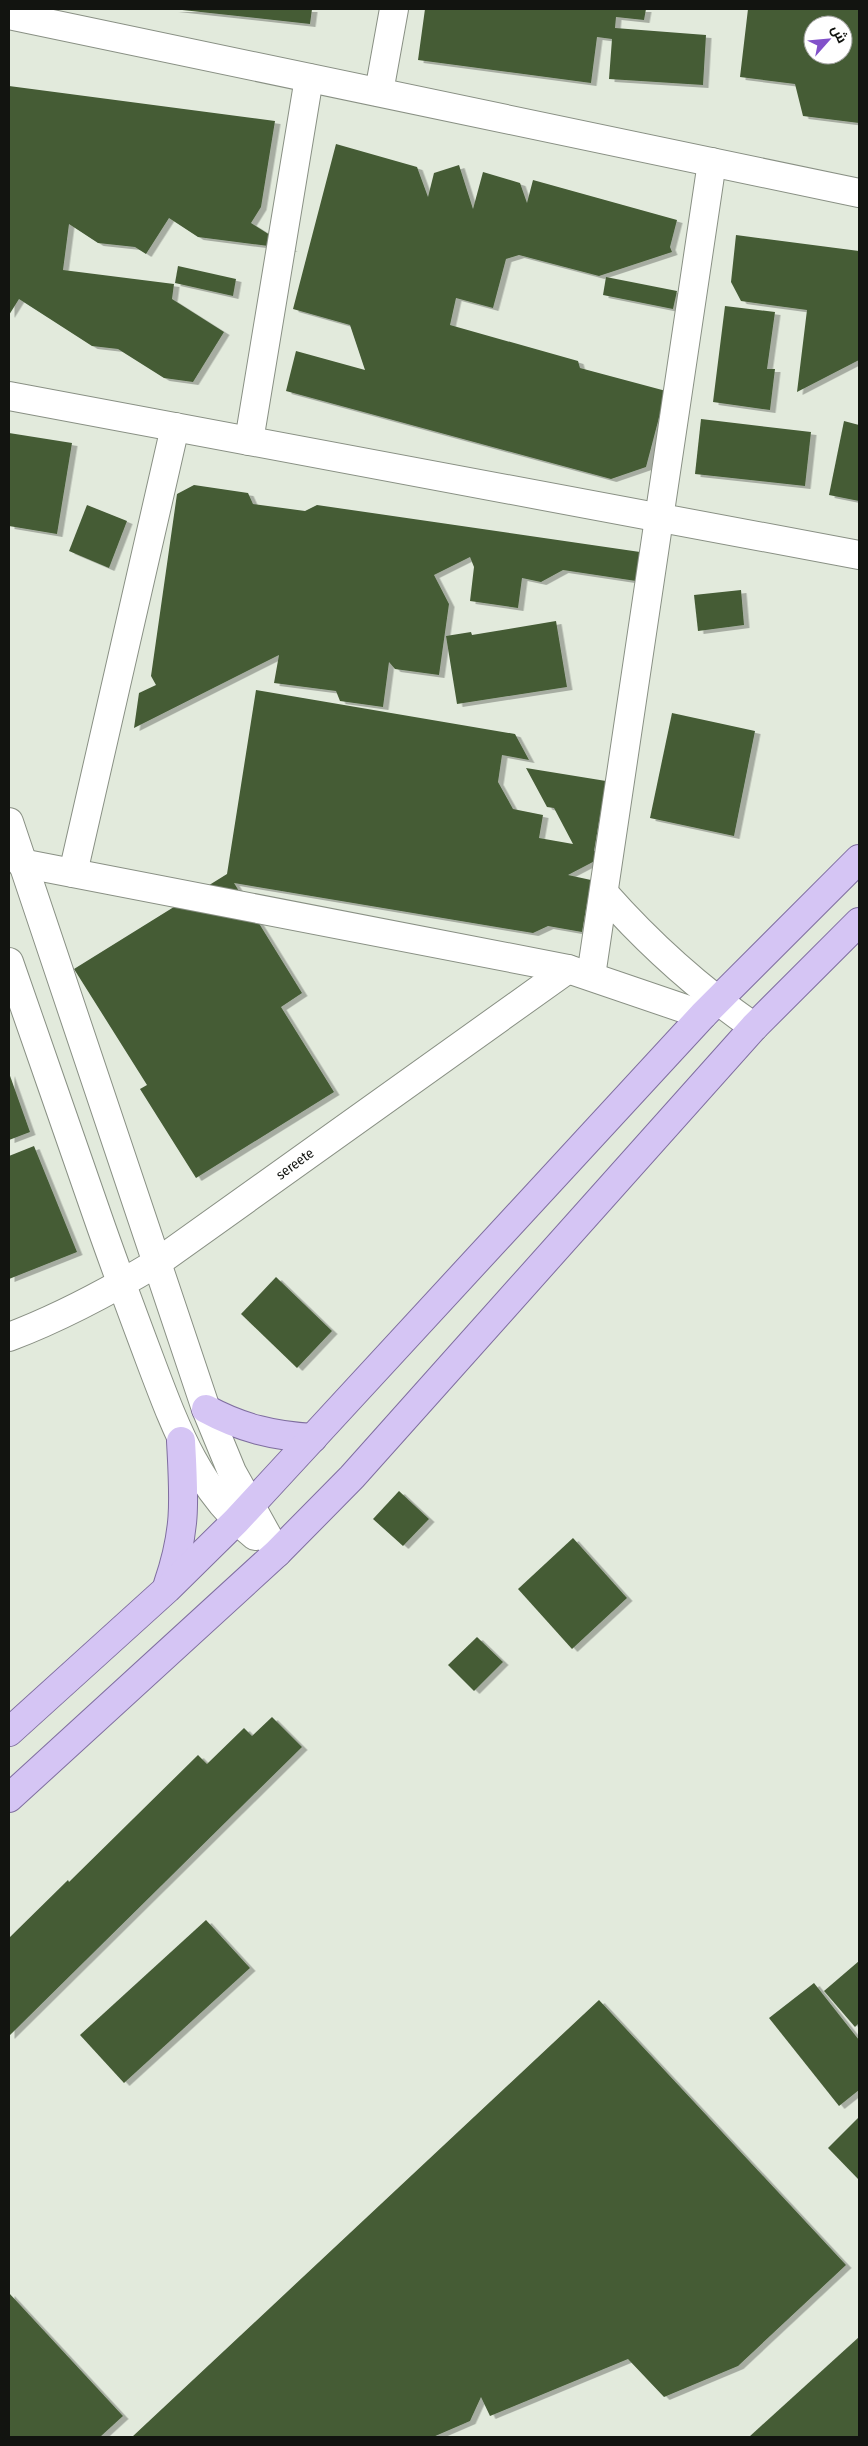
<svg xmlns="http://www.w3.org/2000/svg" width="868" height="2446" font-family="'Fira Sans Condensed',Cairo,sans-serif">
  <style>
    .building { fill: #455b36; fill-rule: evenodd; filter: url(#shadow) }
    .lines { fill: none; stroke-linecap: round; stroke-linejoin: round }
    .street-casing { stroke: #899084; stroke-width: 30 }
    .secondary-casing { stroke: #899084; stroke-width: 30 }
    .primary-casing { stroke: #7f6e9f; stroke-width: 30 }
    .street { stroke: #fff; stroke-width: 28 }
    .secondary { stroke: #fff; stroke-width: 28 }
    .primary { stroke: #d5c5f4; stroke-width: 28 }
    .labels { text-anchor: middle; dominant-baseline: central; stroke-width: 5; stroke-linejoin: round; paint-order: stroke }
    .street-label { font-size: 14px; fill: #121410; stroke: #fff }
  </style>
  <defs>
    <filter id="shadow"><feDropShadow dx="5.5" dy="3" stdDeviation="0" flood-color="#0004"/></filter>
  </defs>
  <rect width="100%" height="100%" fill="#e2eadc"/>
  <!-- building -->
  <g class="building">
    <path d="M173 9H312L310 24Z"/>
    <path d="M425 9H646L644 20 616 17 615 28 706 35 703 85 609 79 612 39 597 37 591 83 418 60Z"/>
    <path d="M748 9H859V123L803 116 795 84 740 77ZM813 25H843V55H813Z"/>
    <path d="M9 86 275 121 261 207 251 223 292 249 198 237 169 218 146 254 135 247 98 243 69 224 63 270 174 284 172 299 224 332 193 382 164 378 118 349 92 346 19 299 9 315Z"/>
    <path d="M336 144 417 167 428 197 434 173 459 165 473 209 483 172 520 183 527 203 533 180 677 220 670 247 672 252 599 276 519 255 506 259 493 308 456 298 450 325 578 361 580 368 666 391 646 467 611 479 286 391 296 351 365 370 350 325 293 309Z"/>
    <path d="M736 235 859 251V360L797 392 807 310 741 301 731 282Z"/>
    <path d="M178 266 236 279 233 296 175 283Z"/>
    <path d="M606 277 677 291 673 309 603 295Z"/>
    <path d="M725 306 775 312 767 369H775L770 410 713 402Z"/>
    <path d="M701 419 811 432 805 486 695 474Z"/>
    <path d="M844 421 859 425V501L829 495Z"/>
    <path d="M9 433 72 443 57 534 9 526Z"/>
    <path d="M194 485 248 493 253 504 305 511 317 505 640 552 656 584 563 570 541 582 522 578 518 608 470 601 474 567 470 557 434 575 449 604 439 675 395 669 389 662 383 707 340 701 336 691 274 683 279 655 134 728 139 693 156 685 151 676 177 494Z"/>
    <path d="M87 505 127 521 109 568 69 551Z"/>
    <path d="M741 590 744 625 698 631 694 595Z"/>
    <path d="M556 621 567 687 457 704 446 636 471 632 472 635Z"/>
    <path d="M256 690 515 734 529 760 502 755 498 782 513 809 543 815 539 838 573 844 554 808 547 807 526 768 606 781 594 851 610 853 568 875 591 880 582 932 548 926 533 933 234 883 302 993 281 1007 334 1092 196 1178 140 1089 147 1085 74 969 227 874Z"/>
    <path d="M672 713 755 731 734 836 650 818Z"/>
    <path d="M9 1073 30 1132 9 1140Z"/>
    <path d="M34 1146 77 1252 9 1279V1156Z"/>
    <path d="M276 1277 332 1331 297 1368 241 1314Z"/>
    <path d="M399 1491 429 1519 403 1546 373 1519Z"/>
    <path d="M573 1538 627 1598 572 1649 518 1589Z"/>
    <path d="M477 1637 503 1662 474 1691 448 1665Z"/>
    <path d="M272 1717 302 1747 9 2036V1938L68 1880 69 1882 198 1755 207 1764 244 1728 252 1736Z"/>
    <path d="M206 1920 250 1968 124 2083 80 2035Z"/>
    <path d="M859 1961V2023L855 2027 824 1991Z"/>
    <path d="M814 1983 859 2040V2090L839 2106 769 2018Z"/>
    <path d="M599 2000 846 2265 738 2366 664 2397 628 2359 490 2416 481 2397 470 2421 433 2437H132Z"/>
    <path d="M859 2117V2180L828 2148Z"/>
    <path d="M9 2293 123 2416 100 2437H9Z"/>
    <path d="M859 2337V2437H749Z"/>
  </g>
  <g class="lines">
    <defs>
      <g id="street">
        <path d="M9 15 859 193"/>
        <path d="M379 92 394 9"/>
        <path d="M9 396 859 555"/>
        <path d="M249 441 309 78"/>
        <path d="M21 863 568 969 703 1015"/>
        <path d="M73 873 175 427"/>
        <path d="M604 893C649 944 698 988 754 1027"/>
        <path d="M591 976 712 162"/>
        <path d="M9 1337C62 1317 110 1291 158 1262L568 969"/>
      </g>
      <g id="secondary">
        <path d="M9 822 206 1409 232 1472 277 1553"/>
        <path d="M9 962C38 1046 68 1131 97 1215 114 1264 132 1312 150 1360 175 1426 198 1491 255 1536"/>
      </g>
      <g id="primary">
        <path d="M206 1409C241 1428 274 1436 313 1438"/>
        <path d="M168 1584C187 1529 184 1498 181 1441"/>
        <path d="M9 1732 167 1589 236 1521 703 1015 859 859"/>
        <path d="M9 1798 277 1553 352 1477 754 1027 859 922"/>
      </g>
    </defs>
    <!-- street casing -->
    <use href="#street" class="street-casing"/>
    <!-- secondary casing -->
    <use href="#secondary" class="secondary-casing"/>
    <!-- primary casing -->
    <use href="#primary" class="primary-casing"/>
    <!-- street -->
    <use href="#street" class="street"/>
    <!-- secondary -->
    <use href="#secondary" class="secondary"/>
    <!-- primary -->
    <use href="#primary" class="primary"/>
  </g>
  <g class="labels">
    <!-- street labels -->
    <g class="street-label">
      <text transform="translate(295 1164) rotate(-36)">sereete</text>
    </g>
  </g>
  <!-- border -->
  <rect width="868" height="2446" fill="none" stroke="#121410" stroke-width="20"/>
  <!-- north arrow -->
  <g transform="translate(828 40) rotate(63)"><circle r="24" fill="#ffffff" stroke="#a0a19f"/>
  <path d="M0-4L9 19L0 12L-9 19Z" fill="#8251ca"/>
  <text y="-8" font-size="14" font-weight="bold" text-anchor="middle" fill="#121410">ش</text>
  </g>
</svg>
